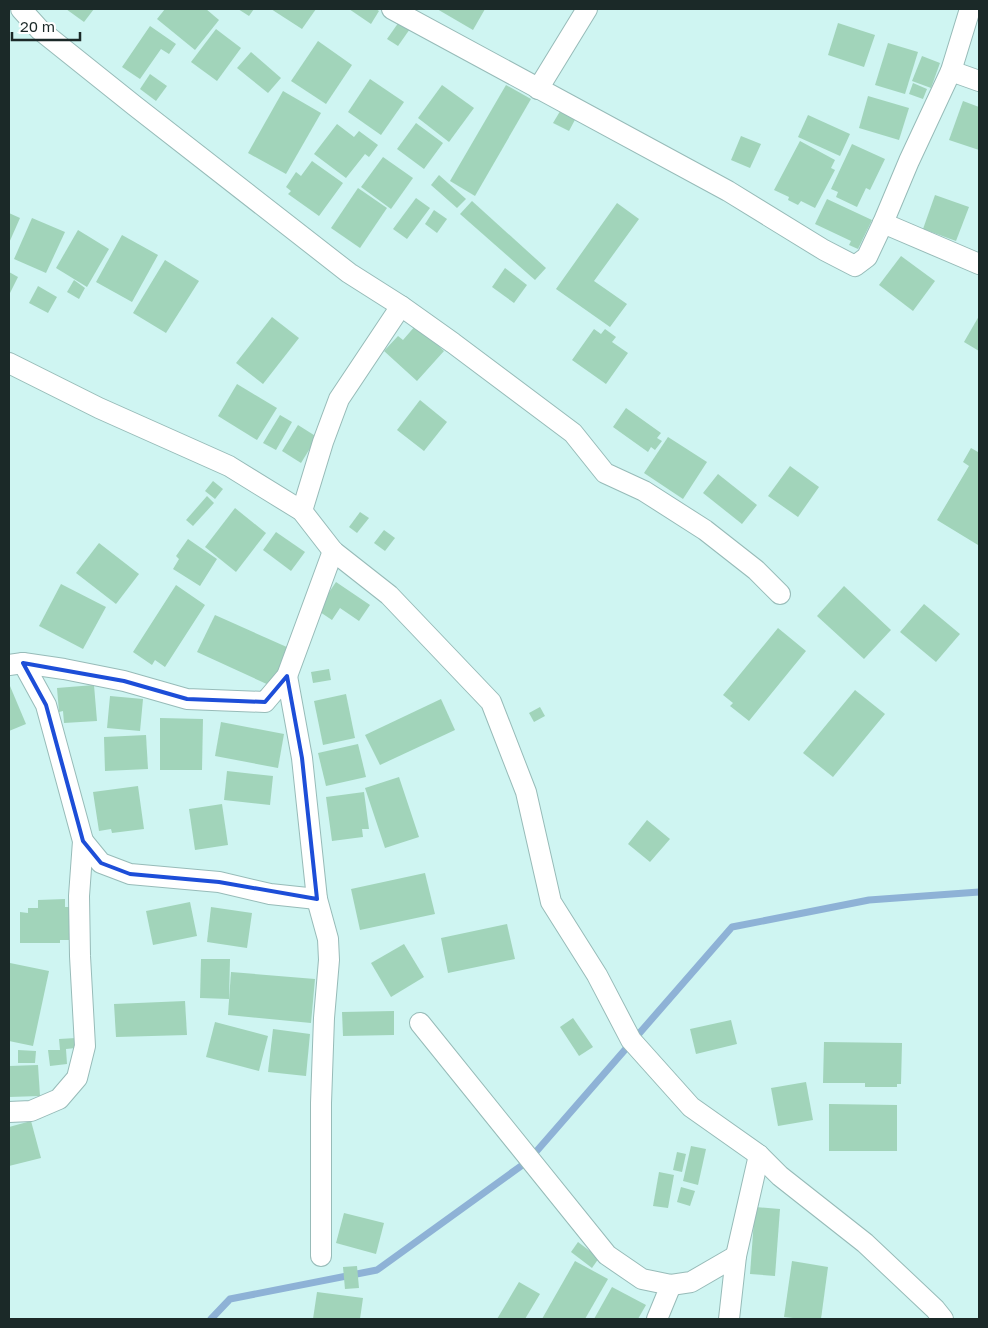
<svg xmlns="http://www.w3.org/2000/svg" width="988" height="1328" font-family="'Golos Text',sans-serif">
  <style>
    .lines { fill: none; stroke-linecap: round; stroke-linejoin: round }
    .stream { stroke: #8eb2d6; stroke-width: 7 }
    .building { fill: #a1d4ba }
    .minor-casing { stroke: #97bbb8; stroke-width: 22 }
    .minor { stroke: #fff; stroke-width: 20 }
    .marked { fill: none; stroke: #1d4ed8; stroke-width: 4; stroke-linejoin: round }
  </style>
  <rect width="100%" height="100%" fill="#cff5f2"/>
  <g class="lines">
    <!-- stream -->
    <path class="stream" d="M211 1319 230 1299 377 1270 528 1161 732 927 869 900 979 892"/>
  </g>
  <!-- building -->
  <g class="building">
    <path d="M66 9H94L84 22Z"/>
    <path d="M165 9H206L219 20 195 50 157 19Z"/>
    <path d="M238 9H254L249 16Z"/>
    <path d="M271 9H316L302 29Z"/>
    <path d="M349 9H376L379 11 371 24Z"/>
    <path d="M437 9H485L473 30Z"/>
    <path d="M401 19 412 26 398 46 387 39Z"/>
    <path d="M838 23 875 35 864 67 828 55Z"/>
    <path d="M150 26 176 44 169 54 161 49 140 79 122 67Z"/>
    <path d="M216 29 241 48 217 81 191 62Z"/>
    <path d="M318 41 352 65 326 104 291 81Z"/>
    <path d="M888 43 918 52 905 94 875 85Z"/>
    <path d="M251 52 281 78 268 93 237 68Z"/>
    <path d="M922 56 940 63 931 88 912 81Z"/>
    <path d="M150 74 167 86 156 101 140 89Z"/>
    <path d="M370 79 404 102 381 135 348 112Z"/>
    <path d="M913 83 927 89 923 99 909 94Z"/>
    <path d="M442 85 474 108 449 142 418 118Z"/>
    <path d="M506 85 531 99 475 196 450 181Z"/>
    <path d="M283 91 321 113 286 174 248 153Z"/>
    <path d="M868 96 909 108 899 140 859 128Z"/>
    <path d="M963 101 979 107V150L949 140Z"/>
    <path d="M562 108 577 116 569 131 553 123Z"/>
    <path d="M808 115 850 134 840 156 798 137Z"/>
    <path d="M416 123 443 143 424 169 397 149Z"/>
    <path d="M337 124 354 137 359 131 378 145 369 157 365 154 346 178 314 154Z"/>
    <path d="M741 136 761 144 750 168 731 160Z"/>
    <path d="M800 141 835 160 831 168 835 170 815 208 801 201 798 205 788 200 789 197 774 190Z"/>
    <path d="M852 144 885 159 870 190 866 188 857 207 836 197 838 192 831 189Z"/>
    <path d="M383 157 413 178 391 209 361 187Z"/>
    <path d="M312 161 343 183 319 216 288 194 291 191 286 187 296 172 301 176Z"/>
    <path d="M439 175 466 199 457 208 431 185Z"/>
    <path d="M358 188 387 208 360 248 331 228Z"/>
    <path d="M935 195 969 207 956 241 923 229Z"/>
    <path d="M416 198 430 208 407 239 393 229Z"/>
    <path d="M827 199 872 220 858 249 849 245 851 241 815 224Z"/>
    <path d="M472 201 546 268 535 280 460 214Z"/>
    <path d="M617 203 639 219 594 281 627 304 610 327 556 289Z"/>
    <path d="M434 210 447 219 437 233 425 224Z"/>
    <path d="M9 213 20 218 9 243Z"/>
    <path d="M32 218 65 232 46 273 14 259Z"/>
    <path d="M78 230 109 249 87 287 56 268Z"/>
    <path d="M122 235 158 255 132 302 96 282Z"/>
    <path d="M901 256 935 281 913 311 879 285Z"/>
    <path d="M165 260 199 281 166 333 133 313Z"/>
    <path d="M505 268 527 285 514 303 492 287Z"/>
    <path d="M9 272 18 277 9 295Z"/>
    <path d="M74 280 85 288 79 299 67 292Z"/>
    <path d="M38 286 57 297 48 313 29 303Z"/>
    <path d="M979 316V351L964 342Z"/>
    <path d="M272 317 299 338 263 384 236 363Z"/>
    <path d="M416 325 444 351 417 381 384 351 398 336 403 340Z"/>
    <path d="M594 329 601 334 605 329 616 337 612 342 628 353 606 384 572 360Z"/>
    <path d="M237 384 277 408 257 440 218 416Z"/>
    <path d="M420 400 447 422 424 451 397 430Z"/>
    <path d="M626 408 661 433 657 438 662 441 655 450 651 447 648 452 613 427Z"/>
    <path d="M280 415 292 422 276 450 263 443Z"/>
    <path d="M298 425 317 437 301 463 282 451Z"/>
    <path d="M668 437 707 462 683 499 644 473Z"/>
    <path d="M971 448 978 452 979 449 978 545 937 520 969 466 963 462Z"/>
    <path d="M790 466 819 487 798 517 768 496Z"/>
    <path d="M718 474 757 505 742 524 703 493Z"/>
    <path d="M213 481 223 489 215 499 205 491Z"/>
    <path d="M207 496 214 503 193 526 186 520Z"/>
    <path d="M235 508 266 533 236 572 205 547Z"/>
    <path d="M360 512 369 518 357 533 349 527Z"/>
    <path d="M384 530 395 538 385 551 374 543Z"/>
    <path d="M276 532 305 552 291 571 263 550Z"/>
    <path d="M188 539 217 559 200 586 173 569 179 559 176 556Z"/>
    <path d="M99 543 139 574 116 604 76 573Z"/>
    <path d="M336 582 370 605 359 621 340 608 332 620 317 610Z"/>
    <path d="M61 584 106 607 83 649 39 626Z"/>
    <path d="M176 585 205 605 165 667 155 660 152 665 133 652Z"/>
    <path d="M844 586 891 630 864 659 817 616Z"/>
    <path d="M924 604 960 634 936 662 900 632Z"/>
    <path d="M215 615 289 648 271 686 197 652Z"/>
    <path d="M778 628 806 651 749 721 730 706 733 703 723 695Z"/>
    <path d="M329 669 331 680 313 683 311 672Z"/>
    <path d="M94 685 97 721 64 723 63 711 59 712 57 688Z"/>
    <path d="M10 686 26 724 9 731V687Z"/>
    <path d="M855 690 885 714 833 777 803 753Z"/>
    <path d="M346 694 355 738 323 745 314 701Z"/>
    <path d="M110 696 143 699 140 731 107 728Z"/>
    <path d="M441 699 455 730 380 765 365 735Z"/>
    <path d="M540 707 545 716 534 722 529 713Z"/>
    <path d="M160 718 203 719 202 770H160Z"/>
    <path d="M221 722 284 734 278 768 215 756Z"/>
    <path d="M146 735 148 769 105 771 104 737Z"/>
    <path d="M358 744 366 777 326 786 318 753Z"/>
    <path d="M227 771 273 776 270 805 224 800Z"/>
    <path d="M399 777 419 837 385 848 365 788Z"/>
    <path d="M138 786 144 829 112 833 111 829 99 831 93 792Z"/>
    <path d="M364 792 369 829H362L363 837 332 841 326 797Z"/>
    <path d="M222 804 228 845 195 850 189 809Z"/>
    <path d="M647 820 670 839 650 862 628 844Z"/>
    <path d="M425 873 435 914 360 930 351 889Z"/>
    <path d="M65 899V907H69L70 940H60V943H20V912L28 913V908H38V900Z"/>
    <path d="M190 902 197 936 153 945 146 911Z"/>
    <path d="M211 907 252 913 247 948 207 942Z"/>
    <path d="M507 924 515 959 448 973 441 938Z"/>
    <path d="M404 944 424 977 391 997 371 963Z"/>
    <path d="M201 959H230L229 999 200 998Z"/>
    <path d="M10 963 49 971 33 1046 9 1041V971Z"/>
    <path d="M231 972 315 979 311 1023 228 1015Z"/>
    <path d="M185 1001 187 1035 116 1037 114 1004Z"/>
    <path d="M394 1011V1035L343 1036 342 1012Z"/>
    <path d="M573 1018 593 1047 579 1056 560 1027Z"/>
    <path d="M731 1020 737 1044 696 1054 690 1029Z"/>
    <path d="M215 1022 268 1036 259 1071 206 1057Z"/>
    <path d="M273 1029 310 1034 306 1076 268 1072Z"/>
    <path d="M76 1038V1048L66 1049 67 1064 50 1066 48 1050H60L59 1039Z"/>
    <path d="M824 1042 902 1043 901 1084H897V1087H865V1083H823Z"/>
    <path d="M18 1050 36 1051 35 1063H18Z"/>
    <path d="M38 1065 40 1096 9 1097V1066Z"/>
    <path d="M806 1082 813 1120 778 1126 771 1088Z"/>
    <path d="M829 1104 897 1105V1151H829Z"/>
    <path d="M31 1121 41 1158 9 1166V1127Z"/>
    <path d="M691 1146 706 1149 698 1185 683 1181Z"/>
    <path d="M677 1152 686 1154 682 1172 673 1170Z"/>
    <path d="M659 1172 674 1175 668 1208 653 1206Z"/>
    <path d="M681 1187 695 1191 690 1206 677 1202Z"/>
    <path d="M755 1207 780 1209 775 1276 750 1274Z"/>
    <path d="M344 1213 384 1223 376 1254 336 1243Z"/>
    <path d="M578 1242 599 1258 592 1268 571 1252Z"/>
    <path d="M575 1261 608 1279 585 1319H542Z"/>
    <path d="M792 1261 828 1267 821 1319H802L784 1317Z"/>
    <path d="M357 1266 359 1288 345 1289 343 1267Z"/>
    <path d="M519 1282 540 1294 525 1319H497Z"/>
    <path d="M612 1287 646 1305 638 1319H594Z"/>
    <path d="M317 1292 363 1298 360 1319H313Z"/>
  </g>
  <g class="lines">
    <defs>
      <g id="minor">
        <path d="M21 9 40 30 135 106 349 273 401 306 453 343 573 433 605 473 644 491 705 530 756 570 780 594"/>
        <path d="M392 9 728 191 824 250 855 266 867 257 883 223 909 161 951 71 970 9"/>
        <path d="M951 71 979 81"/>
        <path d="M538 89 587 9"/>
        <path d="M883 223 979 264"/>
        <path d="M9 363 99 408 229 466 302 511 333 551 389 595 491 702 526 792 551 902 597 975 631 1040 691 1107 759 1155 780 1176 865 1243 935 1309 943 1319"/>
        <path d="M302 511 323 442 339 399 401 306"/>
        <path d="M9 665 23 663 64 669 124 681 187 699 265 702 287 676 333 551"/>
        <path d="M287 676 302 758 317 899 328 939 329 960 324 1018 321 1103V1256"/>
        <path d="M83 841 101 863 130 874 219 882 270 894 317 899"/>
        <path d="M420 1023 607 1255 642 1279 671 1285 691 1282 736 1256"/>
        <path d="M9 1112 31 1111 59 1099 77 1078 85 1046 80 956 79 896 83 841 46 705 23 663"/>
        <path d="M657 1319 671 1285"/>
        <path d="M729 1319 736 1256 759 1155"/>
      </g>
    </defs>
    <!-- minor casing -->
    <use href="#minor" class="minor-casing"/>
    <!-- minor -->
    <use href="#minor" class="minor"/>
  </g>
  <!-- marked area -->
  <path class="marked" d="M23 663 124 681 187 699 238 701 265 702 287 676 302 758 317 899 219 882 130 874 101 863 83 841 46 705Z"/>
  <!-- border -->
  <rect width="988" height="1328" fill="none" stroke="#1b2928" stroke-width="20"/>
  <!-- scale -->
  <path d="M12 32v8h68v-8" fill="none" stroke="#1b2928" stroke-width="2.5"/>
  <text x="20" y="32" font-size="15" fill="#1b2928" stroke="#ffffff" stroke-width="4" paint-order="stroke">20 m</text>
</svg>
